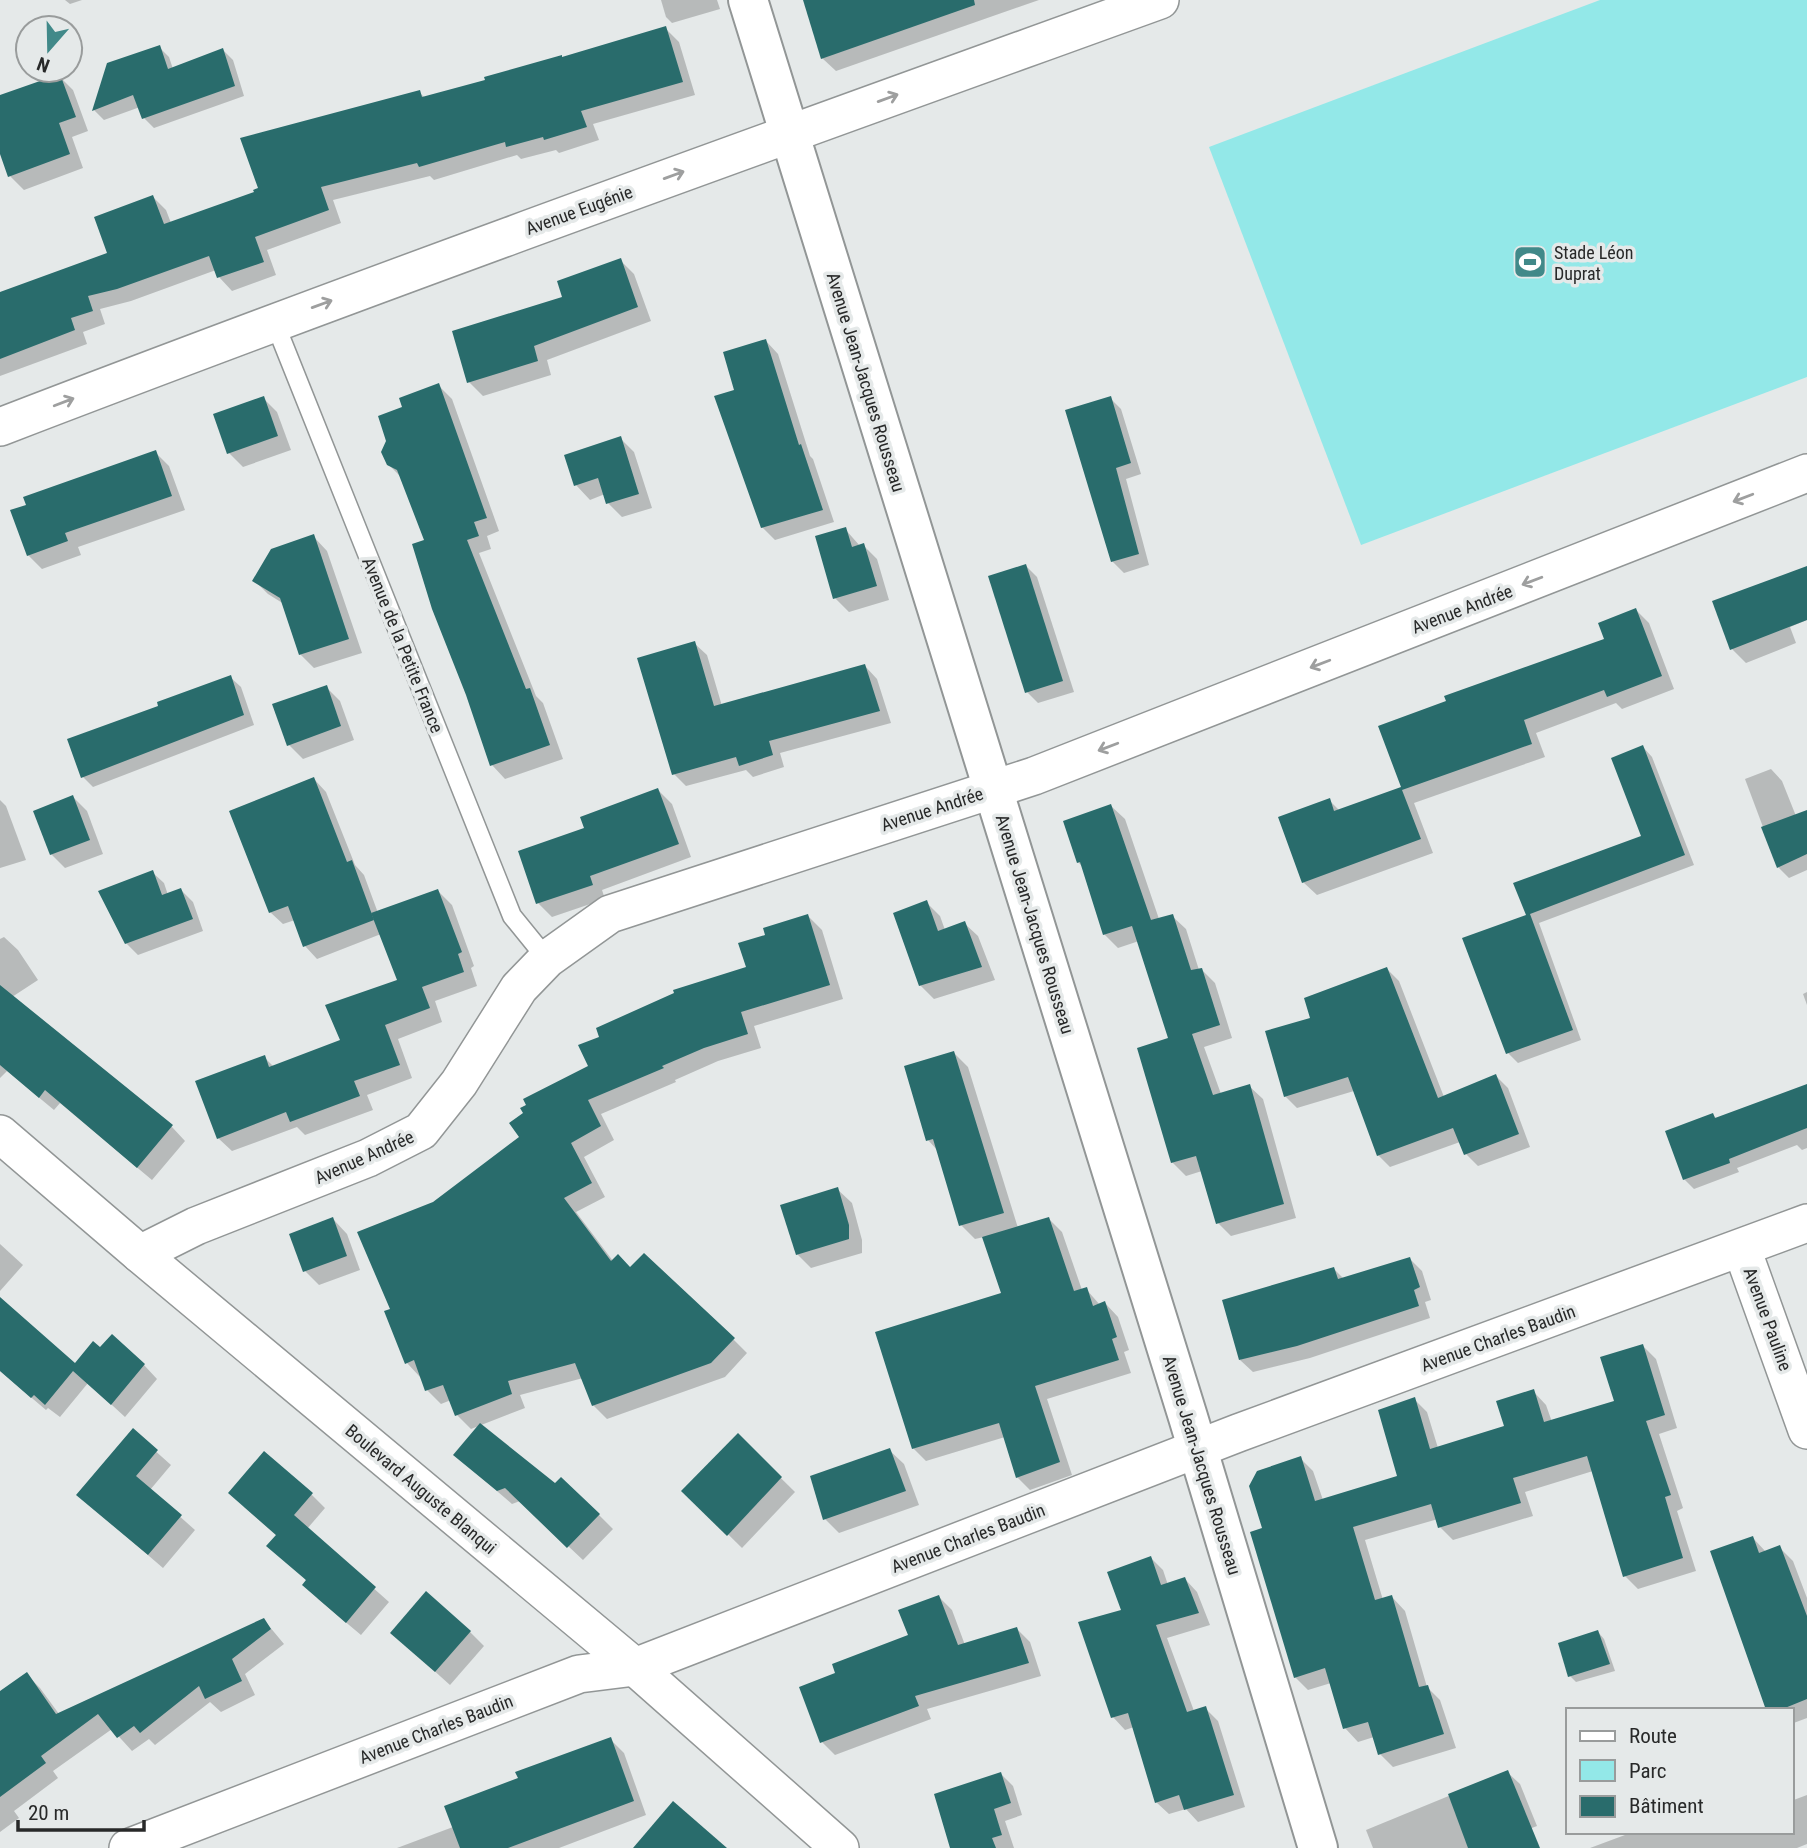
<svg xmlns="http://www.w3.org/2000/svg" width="1807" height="1848" font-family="'Roboto Condensed',sans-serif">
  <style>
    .green { fill: #93e8e8 }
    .shadow { fill: #0003 }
    .building { fill: #296c6c }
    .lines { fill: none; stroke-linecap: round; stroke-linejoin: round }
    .service-casing { stroke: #929696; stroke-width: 21 }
    .minor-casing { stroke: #929696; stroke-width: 40 }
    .tertiary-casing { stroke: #929696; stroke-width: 42 }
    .service { stroke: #fff; stroke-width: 18 }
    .minor { stroke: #fff; stroke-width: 37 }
    .tertiary { stroke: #fff; stroke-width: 38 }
    .oneway { stroke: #9e9f9f }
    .labels { text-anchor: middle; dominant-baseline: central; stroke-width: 7; stroke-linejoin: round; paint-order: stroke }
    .street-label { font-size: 18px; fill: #282929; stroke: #e5e9e9 }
    .poi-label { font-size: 18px; fill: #282929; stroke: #e5e9e9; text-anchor: start }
  </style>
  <rect width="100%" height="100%" fill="#e5e9e9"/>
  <!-- green -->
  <path class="green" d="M1600 0H1807V377L1361 545 1209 147Z"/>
  <!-- shadow -->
  <g class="shadow">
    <path d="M65 0H82L70 4Z"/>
    <path d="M661 0H717L720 9 672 23 666 17Z"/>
    <path d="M814 0H1039L836 71 822 58Z"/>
    <path d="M665 28 679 42 695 95 593 124 599 140 559 153 556 150 521 159 517 155 434 180 430 176 333 200 341 223 267 250 276 275 232 291 219 277 216 270 131 301 100 309 105 324 83 332 87 344 0 376V293L109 254 153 197 166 210 171 223 256 194 419 92 425 98Z"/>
    <path d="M159 47 169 57 173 69 223 50 233 60 244 96 154 128 144 118 140 107 104 120 94 110 108 65Z"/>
    <path d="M59 76 73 90 88 131 72 137 83 168 24 190 10 176 0 149V96Z"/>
    <path d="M620 260 634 274 651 321 547 360 551 375 483 396 469 382 564 298Z"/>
    <path d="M766 341 778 354 810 456 813 459 834 522 775 540 762 527 737 391Z"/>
    <path d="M438 385 452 399 499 531 487 536 491 549 479 553 536 696 543 703 563 759 505 779 492 765 426 541 402 478 388 464 404 408Z"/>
    <path d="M263 398 277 412 291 450 243 467 229 453Z"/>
    <path d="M1110 398 1121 409 1141 474 1126 479 1149 565 1124 573 1112 561Z"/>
    <path d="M620 438 634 452 652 508 622 517 608 503 605 494 590 500 576 485 566 456Z"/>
    <path d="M155 452 169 466 185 510 78 547 81 555 42 569 28 555Z"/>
    <path d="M845 529 860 546 863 545 877 559 889 600 849 612 835 598Z"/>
    <path d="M313 536 327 551 362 653 314 668 300 654 284 604 268 594 254 580Z"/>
    <path d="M1026 566 1037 577 1074 692 1038 703 1027 692Z"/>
    <path d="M1807 568V620L1790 627 1796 643 1746 663 1732 649Z"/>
    <path d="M1636 610 1649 623 1674 689 1622 709 1616 703 1536 733 1545 757 1414 803 1433 853 1317 895 1303 882 1329 800 1340 811 1403 788 1606 640Z"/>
    <path d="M694 643 707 655 722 706 865 666 877 679 891 723 780 753 784 767 753 777 746 770 686 786 674 774Z"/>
    <path d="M230 677 241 687 254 725 93 787 83 777 160 707Z"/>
    <path d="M326 687 340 701 354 740 303 759 289 745Z"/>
    <path d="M1643 747 1652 757 1694 865 1539 923 1581 1040 1518 1063 1508 1053 1528 916 1516 884 1643 837Z"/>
    <path d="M1771 769 1782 781 1796 816 1807 812V870L1789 878 1778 867 1745 779Z"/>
    <path d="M314 779 326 792 355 865 364 875 378 913 438 891 452 905 474 966 471 968 477 986 435 1001 442 1022 398 1039 412 1078 367 1095 373 1110 305 1135 297 1127 232 1151 218 1138 264 1057 274 1067 343 1041 399 981 381 934 317 959 305 946 295 920 283 924 270 912Z"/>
    <path d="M658 790 672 804 691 857 602 890 605 899 552 917 538 903 586 829Z"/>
    <path d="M73 797 87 811 103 854 65 868 51 854Z"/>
    <path d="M0 800 6 806 26 860 0 868Z"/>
    <path d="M1111 806 1125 819 1159 919 1172 916 1186 929 1199 970 1201 969 1215 983 1232 1038 1204 1047 1221 1094 1249 1086 1263 1099 1296 1218 1231 1236 1218 1223 1202 1171 1186 1176 1172 1162 1170 1039 1139 941 1118 948 1104 934 1083 867 1078 862Z"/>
    <path d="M152 872 164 883 168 895 181 890 193 902 203 931 138 955 126 943Z"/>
    <path d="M926 902 940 916 945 930 964 923 978 936 995 980 934 999 920 985Z"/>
    <path d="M808 916 822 930 843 999 754 1026 761 1048 718 1061 675 1080 676 1082 601 1114 614 1140 584 1157 605 1197 576 1212 613 1261 631 1269 733 1339 747 1353 725 1377 607 1419 593 1405 583 1378 520 1395 525 1408 471 1429 457 1415 451 1400 441 1404 427 1390 420 1377 407 1363 392 1310 434 1203 522 1138 590 1067 748 969 767 936Z"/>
    <path d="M4 937 18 950 38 980 12 997 172 1127 185 1141 152 1180 60 1103 54 1110 7 1071 0 1078V939Z"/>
    <path d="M1387 969 1399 981 1444 1097 1496 1076 1508 1088 1530 1147 1478 1166 1466 1154 1460 1142 1390 1167 1378 1155 1354 1091 1297 1108 1285 1096 1312 1019Z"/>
    <path d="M1807 992V1005L1803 994Z"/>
    <path d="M954 1053 968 1067 1018 1228 1049 1219 1062 1232 1082 1290 1086 1289 1100 1305 1105 1303 1118 1317 1129 1350 1124 1352 1131 1373 1047 1399 1072 1475 1030 1490 1017 1477 1005 1437 926 1461 913 1448 1003 1295 984 1237 975 1239 961 1225 938 1151 928 1140 906 1067Z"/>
    <path d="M1807 1086V1148L1802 1150 1797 1145 1737 1168 1739 1172 1694 1189 1684 1179 1713 1115 1717 1119Z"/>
    <path d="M837 1189 852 1203 862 1240V1253L811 1268 797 1254Z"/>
    <path d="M333 1219 347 1234 360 1270 319 1285 305 1271Z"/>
    <path d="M0 1244 23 1265 0 1291Z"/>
    <path d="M1410 1259 1422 1271 1431 1300 1425 1302 1430 1318 1310 1358 1253 1372 1240 1360 1334 1269 1344 1279Z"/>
    <path d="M0 1342 75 1365 101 1349 144 1365 157 1379 125 1417 88 1383 60 1417 48 1408 46 1410 0 1371Z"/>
    <path d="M1643 1346 1656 1359 1677 1428 1659 1434 1683 1508 1677 1511 1696 1571 1638 1589 1625 1576 1593 1471 1525 1492 1533 1516 1453 1540 1440 1527 1438 1519 1365 1540 1383 1600 1392 1597 1405 1611 1427 1687 1440 1700 1456 1748 1393 1767 1380 1754 1374 1737 1358 1742 1345 1728 1331 1683 1308 1690 1295 1677 1264 1529 1300 1458 1313 1471 1323 1500 1399 1478 1414 1399 1427 1412 1438 1448 1506 1427 1533 1391 1546 1405 1552 1422 1616 1402Z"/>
    <path d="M133 1431 171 1465 150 1490 195 1530 163 1568 78 1495Z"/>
    <path d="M738 1436 795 1492 742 1548 684 1491Z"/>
    <path d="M889 1450 904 1464 919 1505 839 1533 825 1519Z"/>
    <path d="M470 1468 556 1486 599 1515 613 1529 583 1560 520 1501 512 1504Z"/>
    <path d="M311 1494 325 1508 307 1529 389 1602 361 1635 318 1599 277 1536 244 1507Z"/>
    <path d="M1753 1538 1766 1552 1779 1547 1793 1561 1807 1598V1718L1791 1724V1710H1768Z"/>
    <path d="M1151 1558 1163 1570 1168 1585 1185 1579 1197 1592 1210 1625 1167 1638 1194 1711 1205 1708 1218 1721 1245 1807 1198 1822 1186 1809 1169 1814 1156 1802 1134 1727 1125 1730 1113 1717 1123 1611Z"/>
    <path d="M939 1597 952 1610 965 1645 1017 1629 1030 1642 1041 1676 927 1709 931 1719 835 1755 822 1742 837 1674 910 1636Z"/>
    <path d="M264 1620 284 1644 245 1674 255 1695 221 1712 210 1702 155 1745 149 1739 132 1751 112 1729 53 1771 58 1778 14 1811 19 1818 0 1832V1694L26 1674 40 1688 59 1714Z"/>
    <path d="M470 1632 484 1646 450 1685 392 1633Z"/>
    <path d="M1598 1632 1604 1639 1615 1671 1576 1682 1570 1676Z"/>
    <path d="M610 1739 624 1753 646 1815 559 1848H397L453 1827 520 1779Z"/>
    <path d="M1507 1772 1520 1784 1537 1826 1481 1848H1373L1366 1830Z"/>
    <path d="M1001 1774 1013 1786 1022 1815 1005 1821 1014 1848H952Z"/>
    <path d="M1807 1795V1844L1797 1848H1590L1633 1832H1791V1801Z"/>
  </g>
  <!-- building -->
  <g class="building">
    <path d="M803 0H974L975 5 821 59Z"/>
    <path d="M666 26 683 82 581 111 587 127 544 140 543 137 506 147 505 142 419 167 417 163 321 187 329 210 255 237 264 262 217 278 209 256 117 289 88 296 93 311 71 318 75 330 0 359V292L107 253 94 217 153 195 164 224 254 192 253 190 258 188 240 138 420 90 422 97 485 80 484 77 562 55V57Z"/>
    <path d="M160 45 168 69 223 48 235 86 142 119 133 95 92 111 107 63Z"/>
    <path d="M60 74 76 117 59 123 70 154 8 177 0 154V95Z"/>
    <path d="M621 258 638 307 534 346 538 361 467 383 452 331 562 297 557 281Z"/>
    <path d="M766 339 799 445 801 444 823 510 761 528 714 396 734 390 723 352Z"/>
    <path d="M439 383 487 518 474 522 479 536 467 540 526 689 530 688 550 745 490 766 466 695 432 609 412 544 424 540 397 470 387 465 381 452 386 441 378 416 402 407 399 398Z"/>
    <path d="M264 396 278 436 227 454 213 414Z"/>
    <path d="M1111 396 1131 463 1116 468 1139 554 1111 562 1065 410Z"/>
    <path d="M621 436 639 494 606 504 598 478 574 486 564 455Z"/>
    <path d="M156 450 172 496 65 533 68 541 27 556 10 510 26 505 23 497Z"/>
    <path d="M846 527 852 547 864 543 877 586 833 599 815 536Z"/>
    <path d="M314 534 349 639 299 655 280 598 252 581 271 549Z"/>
    <path d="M1026 564 1063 681 1025 693 988 576Z"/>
    <path d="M1807 566V620L1730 650 1712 601Z"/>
    <path d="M1636 608 1662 676 1607 697 1604 690 1524 720 1532 744 1402 790 1421 839 1302 883 1278 817 1330 798 1334 811 1401 787 1378 726 1446 701 1444 696 1604 639 1598 623Z"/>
    <path d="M695 641 714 706 865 664 880 711 769 741 773 755 739 766 736 757 672 775 637 658Z"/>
    <path d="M231 675 244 715 81 778 67 739 158 706 157 702Z"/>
    <path d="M327 685 341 726 287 746 272 704Z"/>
    <path d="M1643 745 1685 855 1530 914 1573 1030 1506 1054 1462 938 1526 915 1513 883 1641 836 1611 758Z"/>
    <path d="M314 777 347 862 352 860 374 920 303 947 288 906 269 913 229 811Z"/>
    <path d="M658 788 679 844 590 876 593 885 536 904 518 851 584 828 580 817Z"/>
    <path d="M73 795 90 840 50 855 33 811Z"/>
    <path d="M1111 804 1151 920 1147 921 1173 914 1191 970 1202 968 1220 1025 1192 1034 1213 1095 1250 1084 1284 1204 1216 1224 1196 1156 1171 1163 1137 1048 1168 1038 1132 926 1103 935 1080 862 1077 863 1063 821Z"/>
    <path d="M1807 810V854L1777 868 1761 827Z"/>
    <path d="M153 870 162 895 181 888 193 919 125 944 98 891Z"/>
    <path d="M438 889 462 952 458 954 464 972 422 987 430 1008 385 1025 400 1065 354 1081 360 1096 290 1122 286 1112 217 1139 195 1081 265 1055 269 1067 340 1040 325 1005 397 980 371 913Z"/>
    <path d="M927 900 938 931 965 921 982 967 919 986 893 913Z"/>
    <path d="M808 914 830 985 741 1012 748 1034 704 1048 662 1066 664 1068 588 1100 601 1126 571 1143 592 1183 564 1198 611 1261 618 1254 630 1267 644 1253 735 1338 711 1363 592 1406 575 1363 508 1381 512 1394 455 1416 443 1385 425 1391 414 1360 405 1364 384 1311 390 1309 357 1232 433 1202 519 1137 509 1123 523 1113 520 1108 526 1105 523 1099 588 1066 578 1045 599 1037 596 1028 674 993 673 990 746 967 738 943 765 935 763 928Z"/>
    <path d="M1387 967 1438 1098 1496 1074 1519 1134 1464 1155 1453 1128 1377 1156 1348 1077 1284 1097 1265 1031 1310 1018 1304 998Z"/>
    <path d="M0 985 173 1125 137 1168 45 1090 39 1098 0 1065Z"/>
    <path d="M954 1051 1004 1213 959 1226 933 1139 926 1141 904 1066Z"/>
    <path d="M1807 1084V1128L1729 1159 1730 1163 1683 1180 1665 1131 1713 1113 1715 1118Z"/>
    <path d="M838 1187 849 1225V1239L796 1255 780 1205Z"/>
    <path d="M333 1217 347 1256 303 1272 289 1234Z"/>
    <path d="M1049 1217 1074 1291 1087 1287 1093 1306 1105 1301 1117 1337 1112 1339 1119 1360 1035 1386 1060 1462 1016 1478 999 1423 912 1449 875 1332 1001 1293 982 1237Z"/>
    <path d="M1410 1257 1420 1287 1414 1290 1419 1306 1297 1346 1239 1360 1222 1300 1334 1267 1338 1279Z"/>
    <path d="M0 1297 75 1363 93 1341 100 1347 112 1334 145 1364 111 1405 73 1371 45 1405 34 1395 31 1398 0 1371Z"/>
    <path d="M1643 1344 1665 1415 1646 1421 1671 1495 1665 1497 1683 1558 1623 1577 1587 1456 1513 1478 1521 1503 1438 1528 1431 1504 1353 1527 1375 1600 1392 1595 1419 1687 1428 1685 1444 1734 1378 1755 1368 1722 1343 1729 1325 1668 1294 1678 1250 1532 1262 1528 1249 1486 1257 1471 1301 1456 1315 1501 1397 1476 1378 1410 1415 1397 1430 1449 1504 1426 1496 1401 1534 1389 1544 1422 1614 1401 1600 1357Z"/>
    <path d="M480 1423 555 1483 561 1477 600 1514 567 1548 505 1488 497 1491 453 1455Z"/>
    <path d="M133 1428 158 1450 136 1476 182 1515 148 1555 76 1495Z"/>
    <path d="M738 1433 782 1477 727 1536 681 1491Z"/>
    <path d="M890 1448 906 1491 823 1520 810 1476Z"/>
    <path d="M264 1451 313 1493 294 1515 376 1587 346 1623 302 1585 306 1580 266 1546 276 1535 228 1493Z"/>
    <path d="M1753 1536 1759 1553 1780 1545 1807 1616V1699L1780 1710H1766L1710 1551Z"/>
    <path d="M1151 1556 1161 1585 1185 1577 1199 1613 1156 1625 1187 1712 1206 1706 1234 1795 1184 1810 1179 1795 1155 1803 1128 1713 1111 1718 1078 1622 1121 1610 1107 1572Z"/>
    <path d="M426 1591 471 1631 435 1672 390 1633Z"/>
    <path d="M939 1595 958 1645 1017 1627 1029 1663 915 1696 919 1706 820 1743 799 1687 835 1673 832 1664 908 1635 898 1610Z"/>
    <path d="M264 1618 271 1629 232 1659 242 1681 205 1699 199 1686 140 1733 134 1726 117 1738 98 1714 41 1756 46 1763 0 1797V1691L27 1672 56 1714Z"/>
    <path d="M1598 1630 1610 1664 1568 1677 1558 1643Z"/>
    <path d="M611 1737 634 1801 508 1848H460L444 1806 518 1778 515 1772Z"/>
    <path d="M1508 1770 1540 1848H1468L1448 1794Z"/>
    <path d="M1001 1772 1011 1803 994 1809 1002 1835 992 1838 996 1848H950L934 1794Z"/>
    <path d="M673 1801 727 1848H633Z"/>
  </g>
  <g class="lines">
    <defs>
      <path id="service" d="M274 321 512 916 547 959"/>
      <g id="minor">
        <path d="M0 427C385 279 773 140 1160 0"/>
        <path d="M0 1134 140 1254 635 1667 840 1848"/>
        <path d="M1742 1249 1807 1430"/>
        <path d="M140 1254 196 1226 368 1158 421 1131 459 1083 519 988 547 959 610 914 1034 776 1807 473"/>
        <path d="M128 1848 579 1674 635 1667 1238 1433 1807 1223"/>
      </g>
      <path id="tertiary" d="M748 0 1188 1417 1318 1848"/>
    </defs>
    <!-- service casing -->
    <use href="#service" class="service-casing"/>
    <!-- minor casing -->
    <use href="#minor" class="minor-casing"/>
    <!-- tertiary casing -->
    <use href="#tertiary" class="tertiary-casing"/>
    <!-- service -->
    <use href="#service" class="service"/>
    <!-- minor -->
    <use href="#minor" class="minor"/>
    <!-- tertiary -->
    <use href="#tertiary" class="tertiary"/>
  </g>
  <!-- one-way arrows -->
  <defs><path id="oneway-shaft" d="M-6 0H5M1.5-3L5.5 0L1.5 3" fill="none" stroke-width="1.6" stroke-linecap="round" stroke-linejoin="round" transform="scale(1.75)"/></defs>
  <g class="oneway">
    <use href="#oneway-shaft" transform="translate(888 98) rotate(-20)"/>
    <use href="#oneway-shaft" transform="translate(674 175) rotate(-20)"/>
    <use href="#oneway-shaft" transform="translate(322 304) rotate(-20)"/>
    <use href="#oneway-shaft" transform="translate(64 402) rotate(-21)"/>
    <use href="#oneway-shaft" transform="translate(1743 498) rotate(159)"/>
    <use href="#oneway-shaft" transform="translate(1532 581) rotate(159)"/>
    <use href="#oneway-shaft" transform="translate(1320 664) rotate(159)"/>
    <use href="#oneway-shaft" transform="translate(1108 747) rotate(159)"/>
  </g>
  <!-- icons -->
  <defs>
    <symbol id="stadium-square" viewBox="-11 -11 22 22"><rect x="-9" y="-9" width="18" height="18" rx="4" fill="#418989" stroke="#e5e9e9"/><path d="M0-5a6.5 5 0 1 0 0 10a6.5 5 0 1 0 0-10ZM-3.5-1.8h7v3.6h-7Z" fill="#fff"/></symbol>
  </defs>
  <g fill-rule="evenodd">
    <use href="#stadium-square" x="1511" y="243" width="38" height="38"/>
  </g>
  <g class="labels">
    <!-- street labels -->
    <g class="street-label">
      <text transform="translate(579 210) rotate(-20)">Avenue Eugénie</text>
      <text transform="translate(866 382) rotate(73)">Avenue Jean-Jacques Rousseau</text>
      <text transform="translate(1462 609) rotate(-21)">Avenue Andrée</text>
      <text transform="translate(403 645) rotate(68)">Avenue de la Petite France</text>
      <text transform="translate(932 809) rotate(-18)">Avenue Andrée</text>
      <text transform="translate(1035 924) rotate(73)">Avenue Jean-Jacques Rousseau</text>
      <text transform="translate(364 1157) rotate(-24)">Avenue Andrée</text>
      <text transform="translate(1768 1319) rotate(70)">Avenue Pauline</text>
      <text transform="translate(1498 1338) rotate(-20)">Avenue Charles Baudin</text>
      <text transform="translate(1202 1465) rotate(73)">Avenue Jean-Jacques Rousseau</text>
      <text transform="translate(421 1489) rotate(40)">Boulevard Auguste Blanqui</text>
      <text transform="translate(968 1538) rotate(-21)">Avenue Charles Baudin</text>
      <text transform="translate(436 1729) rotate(-21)">Avenue Charles Baudin</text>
    </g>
    <!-- poi labels -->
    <g class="poi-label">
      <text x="1554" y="252">Stade Léon<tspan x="1554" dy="21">Duprat</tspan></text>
    </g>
  </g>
  <!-- legend -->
  <rect x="1566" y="1708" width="228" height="126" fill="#e5e9e9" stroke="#999c9c" stroke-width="2"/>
  <rect x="1580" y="1731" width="35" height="10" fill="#ffffff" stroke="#999c9c" stroke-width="2"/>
  <text x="1629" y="1743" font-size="21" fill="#282929">Route</text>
  <rect x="1580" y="1760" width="35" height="21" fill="#93e8e8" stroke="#999c9c" stroke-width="2"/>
  <text x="1629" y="1778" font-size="21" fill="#282929">Parc</text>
  <rect x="1580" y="1796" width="35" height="21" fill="#296c6c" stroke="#999c9c" stroke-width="2"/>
  <text x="1629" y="1813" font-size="21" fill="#282929">Bâtiment</text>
  <!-- north arrow -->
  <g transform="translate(49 49) rotate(200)"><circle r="33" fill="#e5e9e9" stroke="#999c9c" stroke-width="2"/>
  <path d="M0-5L12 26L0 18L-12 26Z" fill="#418989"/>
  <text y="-10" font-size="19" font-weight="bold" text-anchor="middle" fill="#282929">N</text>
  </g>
  <!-- scale -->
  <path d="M18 1820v10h126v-10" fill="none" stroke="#282929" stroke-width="3.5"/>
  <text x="28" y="1820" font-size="21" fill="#282929" stroke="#e5e9e9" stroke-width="5" paint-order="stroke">20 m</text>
</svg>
